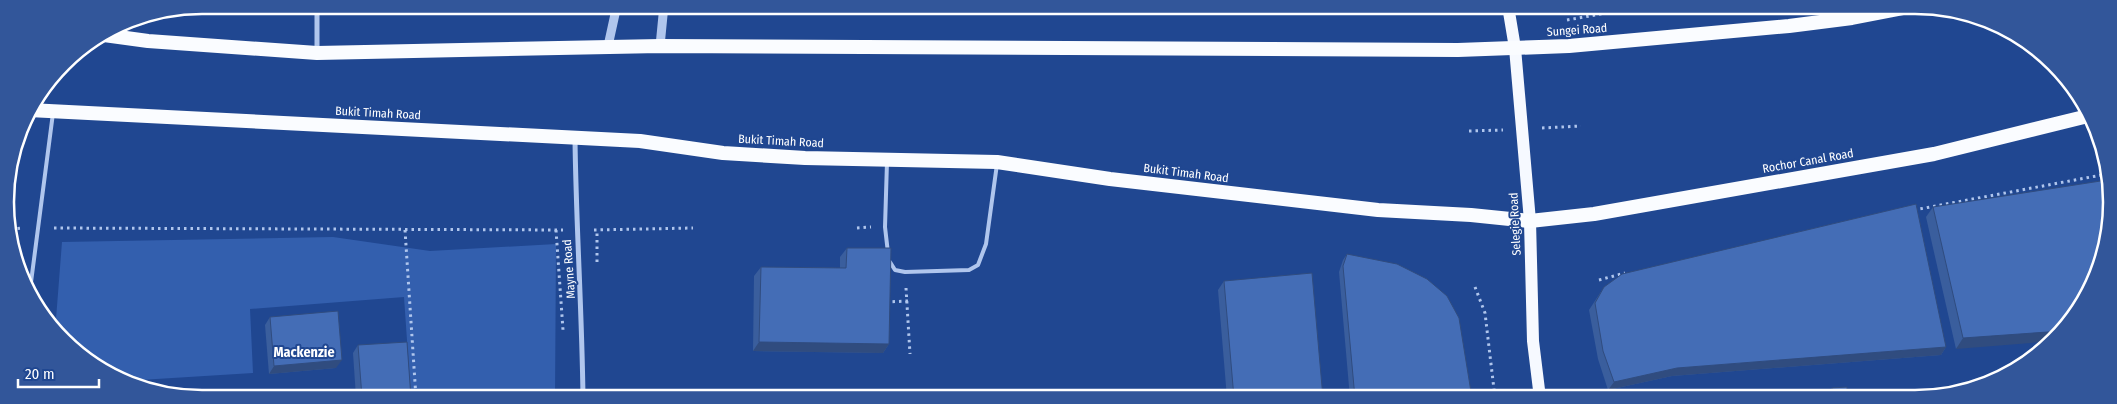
<svg xmlns="http://www.w3.org/2000/svg" width="2117" height="404" font-family="'Fira Sans Condensed',sans-serif">
  <style>
    .green { fill: #335fae }
    .lines { fill: none; stroke-linecap: round; stroke-linejoin: round }
    .path { stroke: #b0c6ed; stroke-width: 3; stroke-dasharray: 2.5 4; stroke-linecap: butt }
    .service { stroke: #b0c6ed; stroke-width: 4 }
    .minor { stroke: #b0c6ed; stroke-width: 5 }
    .tertiary { stroke: #b0c6ed; stroke-width: 9 }
    .primary { stroke: #f6f9ff; stroke-width: 12 }
    .trunk { stroke: #fafcff; stroke-width: 14 }
    .wall { fill: #3a5e9d }
    .shaded-wall { fill: #304c7f }
    .building { fill: #446db6; stroke: #304c7f }
    .labels { text-anchor: middle; dominant-baseline: central; stroke-width: 4; stroke-linejoin: round; paint-order: stroke }
    .street-label { font-size: 12px; fill: #fff; stroke: #204791 }
    .neighbourhood-label { font-size: 14px; font-weight: bold; fill: #fff; stroke: #204791 }
    .rim { fill: none; stroke: #fff; stroke-width: 2.5 }
  </style>
  <rect width="100%" height="100%" fill="#204791"/>
  <!-- green -->
  <path class="green" d="M333 237 430 251 556 244 555 398H411L404 297 250 309 253 373 124 381 115 379 55 332 62 242Z"/>
  <g class="lines">
    <!-- path -->
    <g class="path">
      <path d="M1567 20 1646 6"/>
      <path d="M1542 128 1581 126"/>
      <path d="M1469 131 1503 130"/>
      <path d="M1914 210 2107 174"/>
      <path d="M54 228 563 230"/>
      <path d="M857 228 871 227"/>
      <path d="M11 229 23 228"/>
      <path d="M405 230 416 398"/>
      <path d="M556 230 563 330"/>
      <path d="M594 230 693 228"/>
      <path d="M597 262V230"/>
      <path d="M1599 280 1625 273"/>
      <path d="M1475 287 1485 313 1495 398"/>
      <path d="M906 288 910 354"/>
      <path d="M886 302 908 301"/>
    </g>
    <!-- service -->
    <g class="service">
      <path d="M887 162 885 227 888 253"/>
      <path d="M890 262 895 270 905 272 969 270 978 265 986 244 997 164"/>
      <path d="M30 290 53 113"/>
      <path d="M174 397 249 392 263 397"/>
    </g>
    <!-- minor -->
    <g class="minor">
      <path d="M1850 7 1851 17"/>
      <path d="M317 52V5"/>
      <path d="M575 139C576 225 582 311 583 398"/>
    </g>
    <!-- tertiary -->
    <g class="tertiary">
      <path d="M608 46 617 5"/>
      <path d="M660 46 664 5"/>
    </g>
    <!-- primary -->
    <path class="primary" d="M1508 6 1515 48 1530 221 1533 341 1540 398"/>
    <!-- trunk -->
    <g class="trunk">
      <path d="M104 35 148 41 317 53 660 46 1458 50 1569 46 1789 26 1852 18 1909 7"/>
      <path d="M29 110 640 141 723 153 805 158 997 162 1110 179 1378 210 1471 215 1530 221 1594 214 1934 154 2088 116"/>
    </g>
  </g>
  <!-- wall -->
  <g class="wall">
    <path d="M2107 180 1956 349 1926 217 1933 207Z"/>
    <path d="M847 248 889 344 883 353 753 351 754 276 761 267 840 268V257Z"/>
    <path d="M1347 254 1472 398H1350L1339 272 1343 260Z"/>
    <path d="M1224 281 1323 398H1227L1218 290Z"/>
    <path d="M1604 287 1946 347 1941 355 1672 376 1608 390 1598 359 1589 310Z"/>
    <path d="M270 317 336 368 269 374 265 325Z"/>
    <path d="M358 345 411 398 356 397 353 353Z"/>
    <path d="M1832 388 1847 398 1863 399 1820 398 1821 397H1829V391Z"/>
  </g>
  <!-- shaded-wall -->
  <g class="shaded-wall">
    <path d="M2062 331 2054 341 1956 349 1963 338Z"/>
    <path d="M759 342 889 344 883 353 753 351Z"/>
    <path d="M1946 347 1941 355 1672 376 1608 390 1614 382 1677 368Z"/>
    <path d="M342 360 336 368 269 374 274 366Z"/>
  </g>
  <!-- building -->
  <g class="building">
    <path d="M2107 180 2110 227 2092 289 2062 331 1963 338 1933 207Z"/>
    <path d="M1916 204 1946 347 1677 368 1614 382 1603 351 1595 303 1604 287 1622 274Z"/>
    <path d="M847 248H891L889 344 759 342 761 267 846 268Z"/>
    <path d="M1347 254 1397 264 1427 279 1447 296 1459 318 1472 398H1355L1343 266Z"/>
    <path d="M1312 273 1323 398H1234L1224 281Z"/>
    <path d="M338 311 342 360 274 366 270 317Z"/>
    <path d="M407 342 411 398 362 397 358 345Z"/>
    <path d="M1847 387V398L1863 397V399L1821 398V397L1832 396V388Z"/>
  </g>
  <g class="labels">
    <!-- street labels -->
    <g class="street-label">
      <text transform="translate(1577 30) rotate(-4)">Sungei Road</text>
      <text transform="translate(378 113) rotate(3)">Bukit Timah Road</text>
      <text transform="translate(781 141) rotate(3)">Bukit Timah Road</text>
      <text transform="translate(1808 161) rotate(-10)">Rochor Canal Road</text>
      <text transform="translate(1186 173) rotate(7)">Bukit Timah Road</text>
      <text transform="translate(1515 224) rotate(-93)">Selegie Road</text>
      <text transform="translate(569 269) rotate(-94)">Mayne Road</text>
    </g>
    <!-- neighbourhood labels -->
    <g class="neighbourhood-label">
      <text x="304" y="352">Mackenzie</text>
    </g>
  </g>
  <!-- crop -->
  <path d="M0 0H2117V404H0ZM202 14H1915A188 188 0 0 1 2103 202V202A188 188 0 0 1 1915 390H202A188 188 0 0 1 14 202V202A188 188 0 0 1 202 14Z" fill="#32569a" fill-rule="evenodd"/>
  <path class="rim" d="M202 14H1915A188 188 0 0 1 2103 202V202A188 188 0 0 1 1915 390H202A188 188 0 0 1 14 202V202A188 188 0 0 1 202 14Z"/>
  <!-- scale -->
  <path d="M18 379v8h81v-8" fill="none" stroke="#ffffff" stroke-width="2.5"/>
  <text x="25" y="379" font-size="15" fill="#ffffff" stroke="#204791" stroke-width="4" paint-order="stroke">20 m</text>
</svg>
